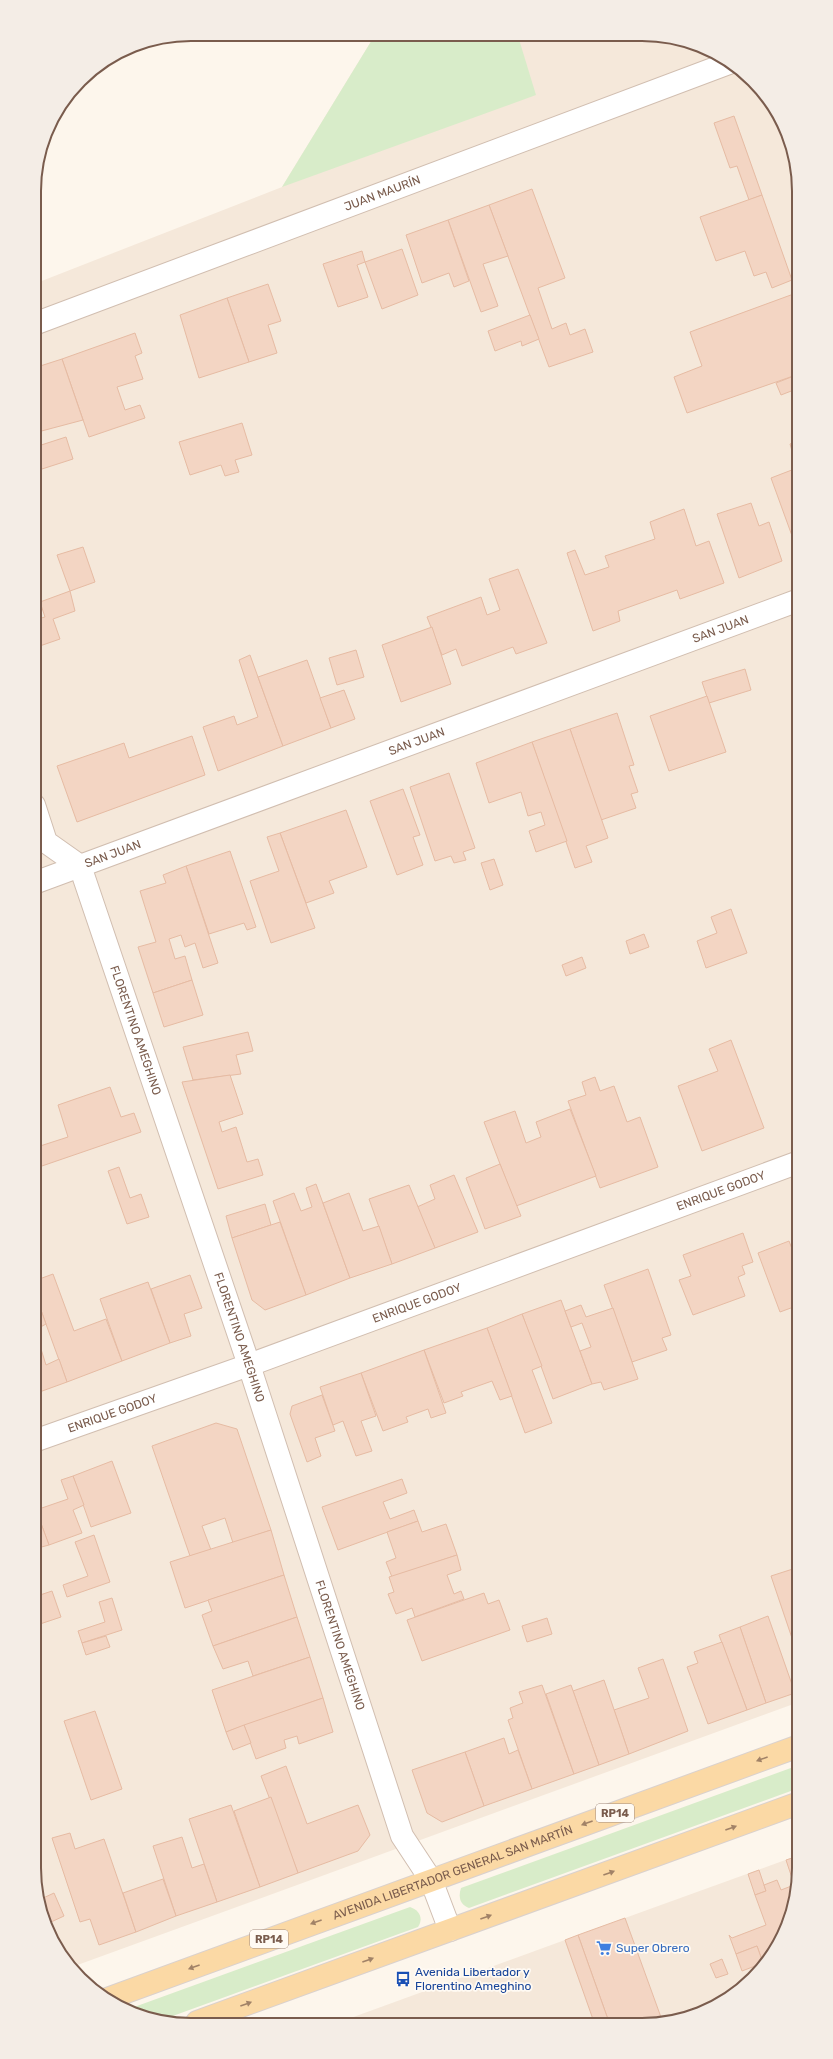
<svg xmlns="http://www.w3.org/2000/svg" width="833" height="2059" font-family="Rubik,sans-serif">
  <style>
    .residential { fill: #f5e8da }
    .green { fill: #d8ecc9 }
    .building { fill: #f3d5c3; stroke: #e6bba3 }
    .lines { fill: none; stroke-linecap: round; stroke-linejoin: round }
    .street-casing { stroke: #d1beb0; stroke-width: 24 }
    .primary-casing { stroke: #dad1cd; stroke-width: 24 }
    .street { stroke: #fff; stroke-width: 22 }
    .primary { stroke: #fbd9a5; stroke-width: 22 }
    .oneway { fill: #a18267 }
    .labels { text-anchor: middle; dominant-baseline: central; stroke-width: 3.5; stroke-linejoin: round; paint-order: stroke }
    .shield { fill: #fffaf3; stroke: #a28b7f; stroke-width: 1 }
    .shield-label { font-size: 11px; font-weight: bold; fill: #7a5c4d }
    .street-label { font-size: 12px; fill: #7a5c4d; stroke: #fffaf3 }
    .shop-label { font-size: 12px; fill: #366cbe; stroke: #fffaf3; text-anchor: start }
    .transit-label { font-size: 12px; fill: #164399; stroke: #fffaf3; text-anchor: start }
    .rim { fill: none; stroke: #7a5c4d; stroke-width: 2 }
  </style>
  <rect width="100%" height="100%" fill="#fdf6ec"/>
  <!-- residential -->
  <g class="residential">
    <path d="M375 35 672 37 712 50 753 80 778 113 794 151 799 191V1702L72 1967 55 1947 39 1908 34 1868V284L282 187Z"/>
    <path d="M799 1855V1878L787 1928 760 1971 721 2004 682 2020 663 2022 625 1918Z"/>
    <path d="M565 1940 595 2025 337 2023Z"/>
  </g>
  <!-- green -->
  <g class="green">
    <path d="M375 35 518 36 536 95 282 187Z"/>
    <path d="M799 1765V1788L469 1908C460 1905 458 1897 461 1888Z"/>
    <path d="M410 1907C419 1910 424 1918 418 1927L159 2021 126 2010Z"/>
  </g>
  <!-- building -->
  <g class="building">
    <path d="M734 116 762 195 749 200 737 166 730 168 714 123Z"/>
    <path d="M532 189 565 278 538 288 552 329 566 323 570 335 585 329 593 352 549 367 489 205Z"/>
    <path d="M762 195 792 280 772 288 766 272 754 276 745 251 716 261 700 217Z"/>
    <path d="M489 205 508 256 483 264 498 306 481 312 448 220Z"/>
    <path d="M448 220 469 281 454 287 449 273 422 283 406 235Z"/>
    <path d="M402 249 418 295 382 309 365 262Z"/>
    <path d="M362 251 365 262 357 265 368 297 338 307 323 264Z"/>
    <path d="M268 284 281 321 268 325 277 353 249 362 227 298Z"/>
    <path d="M799 292V374L687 413 674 377 702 366 690 332Z"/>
    <path d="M227 298 249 362 199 378 180 315Z"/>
    <path d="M530 315 539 339 522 346 521 341 495 351 488 331Z"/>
    <path d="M135 333 142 353 135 356 143 379 117 387 125 410 140 405 145 418 89 437 62 359Z"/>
    <path d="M62 359 83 420 34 433V368Z"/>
    <path d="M799 374V388L781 395 776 383Z"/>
    <path d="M242 423 252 455 235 460 239 472 225 476 221 465 190 475 179 442Z"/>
    <path d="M66 437 73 459 42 469 35 447Z"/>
    <path d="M799 440V467L797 468 790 444Z"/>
    <path d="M797 468 799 472V555L771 478Z"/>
    <path d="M751 503 759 526 769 522 782 561 739 578 717 514Z"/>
    <path d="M684 509 696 546 709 541 724 583 680 599 677 590 618 611 620 621 593 631 567 553 575 550 585 575 609 567 605 556 655 539 650 522Z"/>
    <path d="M34 510 40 531 34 532Z"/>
    <path d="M83 547 95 582 70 591 57 555Z"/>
    <path d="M518 569 547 643 516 654 513 647 462 666 456 649 442 655 427 617 481 597 487 615 500 610 489 579Z"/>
    <path d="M70 591 75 611 53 619 60 639 34 648V620L45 617 40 602Z"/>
    <path d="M432 627 451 684 401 702 382 645Z"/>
    <path d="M356 650 364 677 337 685 329 658Z"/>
    <path d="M250 655 283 746 218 771 203 727 234 716 237 725 258 717 239 660Z"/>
    <path d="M307 660 331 728 283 746 258 677Z"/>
    <path d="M745 669 751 690 709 703 702 682Z"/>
    <path d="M344 690 355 719 331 728 320 698Z"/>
    <path d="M707 696 726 752 669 771 650 716Z"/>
    <path d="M617 713 634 765 629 766 638 792 631 794 636 808 601 820 570 729Z"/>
    <path d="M570 729 608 838 586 846 592 862 575 868 532 742Z"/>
    <path d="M192 736 205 775 77 822 57 766 124 743 129 758Z"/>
    <path d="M532 742 567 841 536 852 529 831 545 825 541 812 528 816 521 792 489 803 476 763Z"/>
    <path d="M449 773 475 848 463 852 466 860 454 863 451 856 435 861 410 787Z"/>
    <path d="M403 789 420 835 413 837 423 865 397 875 370 801Z"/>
    <path d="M346 810 367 867 329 881 334 893 306 903 280 833Z"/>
    <path d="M280 833 315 928 271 943 250 881 279 871 267 837Z"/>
    <path d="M230 851 256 927 247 930 244 923 209 934 186 866Z"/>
    <path d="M494 859 503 885 490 890 481 863Z"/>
    <path d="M186 866 218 963 203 968 195 943 185 947 181 935 169 939 175 959 185 956 192 980 153 993 138 947 156 942 140 891 166 883 163 875Z"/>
    <path d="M731 909 747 953 706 968 697 941 717 933 711 917Z"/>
    <path d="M644 934 649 947 630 954 626 941Z"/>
    <path d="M582 957 586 968 566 976 562 965Z"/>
    <path d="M192 980 203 1015 164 1027 153 993Z"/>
    <path d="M248 1032 253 1051 236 1055 241 1074 193 1080 183 1047Z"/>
    <path d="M731 1040 764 1128 702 1151 678 1086 718 1071 709 1049Z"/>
    <path d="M230 1075 243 1114 219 1122 222 1132 236 1127 247 1162 258 1159 263 1175 218 1189 182 1082Z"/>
    <path d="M595 1077 600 1091 614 1086 627 1122 640 1117 658 1167 600 1188 568 1101 586 1095 582 1082Z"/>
    <path d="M110 1087 121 1117 134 1113 141 1132 39 1167 34 1148 68 1137 58 1105Z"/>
    <path d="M570 1109 596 1176 516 1206 484 1122 515 1111 526 1143 541 1137 536 1122Z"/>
    <path d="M500 1164 521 1216 485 1229 466 1178Z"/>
    <path d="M119 1167 130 1198 141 1194 149 1217 127 1224 108 1171Z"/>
    <path d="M454 1175 478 1232 435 1248 417 1207 435 1199 430 1185Z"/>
    <path d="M316 1184 350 1278 306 1295 273 1201 294 1193 301 1211 312 1207 306 1188Z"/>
    <path d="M409 1185 435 1248 392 1264 369 1199Z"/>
    <path d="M349 1193 363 1231 379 1226 392 1264 350 1278 323 1203Z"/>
    <path d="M265 1204 271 1225 232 1238 226 1216Z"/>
    <path d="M280 1222 306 1295 265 1310 252 1300 232 1238Z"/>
    <path d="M743 1233 753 1262 742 1266 745 1274 738 1277 745 1296 693 1315 679 1280 691 1276 683 1255Z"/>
    <path d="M789 1241 799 1267V1305L780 1312 758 1253Z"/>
    <path d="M648 1269 671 1335 662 1338 667 1350 632 1362 604 1285Z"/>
    <path d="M53 1274 74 1331 106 1319 122 1361 67 1382 34 1291V1281Z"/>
    <path d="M190 1275 202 1308 184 1314 191 1336 170 1343 151 1289Z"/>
    <path d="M148 1282 170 1343 122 1361 100 1299Z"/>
    <path d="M37 1299 46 1324 35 1330 46 1365 59 1359 67 1382 34 1394V1300Z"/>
    <path d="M561 1300 592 1384 553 1399 522 1314Z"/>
    <path d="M581 1305 586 1317 613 1308 638 1379 604 1390 601 1382 592 1384 580 1351 591 1347 582 1323 571 1327 565 1311Z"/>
    <path d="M522 1314 542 1366 532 1370 552 1423 525 1433 487 1328Z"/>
    <path d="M487 1328 512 1396 500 1400 492 1381 461 1392 463 1396 444 1403 424 1350Z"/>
    <path d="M424 1350 446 1413 431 1418 428 1409 406 1417 408 1422 383 1431 361 1373Z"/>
    <path d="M361 1373 376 1416 361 1421 372 1451 356 1456 343 1421 333 1425 320 1387Z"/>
    <path d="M322 1395 335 1431 315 1438 321 1456 307 1462 290 1414 292 1406Z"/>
    <path d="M216 1423 237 1429 271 1530 233 1543 225 1518 202 1526 211 1550 190 1556 152 1446Z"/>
    <path d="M112 1461 131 1513 91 1527 73 1476Z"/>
    <path d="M73 1476 84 1505 73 1510 82 1533 49 1545 36 1510 68 1499 61 1480Z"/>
    <path d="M402 1479 407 1493 383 1502 390 1519 414 1510 418 1521 338 1550 322 1507Z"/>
    <path d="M36 1510 49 1545 34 1549V1511Z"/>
    <path d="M418 1521 422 1532 446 1524 457 1555 392 1577 386 1562 396 1558 387 1532Z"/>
    <path d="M271 1530 284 1575 185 1608 170 1562Z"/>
    <path d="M94 1535 110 1582 67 1597 63 1585 88 1576 75 1542Z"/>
    <path d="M457 1555 461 1570 447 1575 454 1594 461 1591 464 1599 415 1617 412 1608 396 1614 388 1594 394 1592 389 1577Z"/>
    <path d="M799 1567V1646L795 1647 771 1576Z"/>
    <path d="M284 1575 297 1617 213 1646 202 1615 212 1611 208 1600Z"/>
    <path d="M52 1591 61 1617 34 1626V1597Z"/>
    <path d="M484 1593 488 1604 499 1600 510 1630 422 1661 407 1620Z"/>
    <path d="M112 1598 122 1630 82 1643 78 1631 105 1622 99 1602Z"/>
    <path d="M768 1616 795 1693 766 1703 740 1627Z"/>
    <path d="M297 1617 310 1657 253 1676 248 1661 223 1669 213 1646Z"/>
    <path d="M547 1618 552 1634 527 1642 522 1626Z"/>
    <path d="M740 1627 766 1703 747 1710 719 1635Z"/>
    <path d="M106 1636 110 1647 86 1655 82 1643Z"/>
    <path d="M722 1642 747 1710 708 1724 687 1667 698 1663 694 1652Z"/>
    <path d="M310 1657 323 1698 226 1732 212 1690Z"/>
    <path d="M663 1659 688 1731 629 1754 614 1710 649 1698 638 1668Z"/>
    <path d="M604 1680 629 1754 599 1765 573 1691Z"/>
    <path d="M542 1685 574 1774 532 1789 508 1720 513 1718 510 1708 523 1703 519 1692Z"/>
    <path d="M571 1685 599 1765 574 1774 546 1694Z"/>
    <path d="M323 1698 333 1732 299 1744 297 1736 284 1740 286 1748 256 1759 244 1725Z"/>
    <path d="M95 1711 122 1789 91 1800 64 1721Z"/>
    <path d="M244 1725 251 1743 233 1750 226 1732Z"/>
    <path d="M504 1738 509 1754 518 1750 532 1789 484 1806 465 1752Z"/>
    <path d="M465 1752 484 1806 442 1822 427 1813 412 1770Z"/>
    <path d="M286 1766 307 1824 358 1805 370 1835 358 1851 298 1873 261 1776Z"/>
    <path d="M271 1797 298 1873 260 1887 234 1811Z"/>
    <path d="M231 1805 260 1887 217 1902 189 1819Z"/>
    <path d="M70 1833 75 1849 104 1839 136 1932 99 1945 90 1919 80 1922 52 1838Z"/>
    <path d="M182 1837 192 1868 204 1864 217 1902 176 1916 153 1846Z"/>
    <path d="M798 1856 799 1878 796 1890 786 1860Z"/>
    <path d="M759 1870 766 1891 755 1895 748 1874Z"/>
    <path d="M163 1879 176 1916 136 1932 123 1893Z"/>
    <path d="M777 1880 781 1890 794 1885 796 1890 787 1928 766 1962 763 1963 757 1946 736 1954 729 1935 732 1938 766 1925 755 1895 766 1891 764 1885Z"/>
    <path d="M54 1893 64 1916 51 1922 41 1899Z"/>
    <path d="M625 1918 662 2020 652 2024 610 2025 578 1935Z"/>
    <path d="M578 1935 610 2025H595L565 1940Z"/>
    <path d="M757 1946 763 1963 742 1971 736 1954Z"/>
    <path d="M722 1959 728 1974 716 1978 710 1964Z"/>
  </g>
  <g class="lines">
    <defs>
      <g id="street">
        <path id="s1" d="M34 324 729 63"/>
        <path id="s2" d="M34 805 46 842 80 866 249 1365 402 1836 431 1880 450 1930"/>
        <path id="s3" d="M34 883 799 600"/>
        <path id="s4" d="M34 1441 249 1365 799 1162"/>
      </g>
      <g id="primary">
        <path id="s5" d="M107 1999 799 1746"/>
        <path d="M197 2022 799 1803"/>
      </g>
    </defs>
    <!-- street casing -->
    <use href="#street" class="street-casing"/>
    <!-- primary casing -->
    <use href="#primary" class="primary-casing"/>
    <!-- street -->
    <use href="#street" class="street"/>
    <!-- primary -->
    <use href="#primary" class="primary"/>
  </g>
  <!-- one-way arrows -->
  <defs><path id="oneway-solid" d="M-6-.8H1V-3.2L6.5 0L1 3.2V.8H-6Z"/></defs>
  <g class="oneway">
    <use href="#oneway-solid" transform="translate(762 1759) rotate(160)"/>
    <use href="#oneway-solid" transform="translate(587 1823) rotate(160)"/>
    <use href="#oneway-solid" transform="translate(731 1828) rotate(-20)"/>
    <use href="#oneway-solid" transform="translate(609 1873) rotate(-20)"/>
    <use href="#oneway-solid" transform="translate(486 1917) rotate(-20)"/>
    <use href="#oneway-solid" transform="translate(316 1922) rotate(160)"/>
    <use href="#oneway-solid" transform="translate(368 1960) rotate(-20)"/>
    <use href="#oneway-solid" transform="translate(194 1967) rotate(160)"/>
    <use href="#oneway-solid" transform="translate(246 2004) rotate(-20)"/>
  </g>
  <!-- icons -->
  <defs>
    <symbol id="supermarket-bare" viewBox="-9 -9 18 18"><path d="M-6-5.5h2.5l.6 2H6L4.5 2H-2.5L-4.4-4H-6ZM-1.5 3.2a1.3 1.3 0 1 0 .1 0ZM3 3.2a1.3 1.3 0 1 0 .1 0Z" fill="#3f7fe0" stroke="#fffaf3" stroke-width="2.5" paint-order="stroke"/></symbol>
    <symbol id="bus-bare" viewBox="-9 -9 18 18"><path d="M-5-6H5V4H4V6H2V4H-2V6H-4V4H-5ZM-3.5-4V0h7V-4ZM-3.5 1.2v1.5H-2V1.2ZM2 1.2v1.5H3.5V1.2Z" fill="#1a4fb4" stroke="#fffaf3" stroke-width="2.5" paint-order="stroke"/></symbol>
  </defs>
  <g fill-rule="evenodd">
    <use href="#supermarket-bare" x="593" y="1937" width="22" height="22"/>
    <use href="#bus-bare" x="392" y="1968" width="22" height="22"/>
  </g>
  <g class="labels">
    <!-- shield labels -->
    <g class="shield">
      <rect x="596" y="1804" width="38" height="18" rx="3"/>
      <rect x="250" y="1930" width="38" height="18" rx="3"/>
    </g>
    <g class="shield-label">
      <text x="615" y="1813">RP14</text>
      <text x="269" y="1939">RP14</text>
    </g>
    <!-- street labels -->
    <g class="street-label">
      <text stroke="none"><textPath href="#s1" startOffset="372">JUAN MAURÍN</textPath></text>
      <text stroke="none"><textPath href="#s3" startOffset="732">SAN JUAN</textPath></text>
      <text stroke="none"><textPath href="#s3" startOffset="408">SAN JUAN</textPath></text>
      <text stroke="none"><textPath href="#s3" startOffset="84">SAN JUAN</textPath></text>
      <text stroke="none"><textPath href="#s2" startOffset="254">FLORENTINO AMEGHINO</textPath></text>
      <text stroke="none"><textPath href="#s4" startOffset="731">ENRIQUE GODOY</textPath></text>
      <text stroke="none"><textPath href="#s4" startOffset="407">ENRIQUE GODOY</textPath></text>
      <text stroke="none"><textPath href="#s2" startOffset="578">FLORENTINO AMEGHINO</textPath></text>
      <text stroke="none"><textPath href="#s4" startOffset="83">ENRIQUE GODOY</textPath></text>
      <text stroke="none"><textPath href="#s2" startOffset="902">FLORENTINO AMEGHINO</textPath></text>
      <text stroke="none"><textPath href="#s5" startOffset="368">AVENIDA LIBERTADOR GENERAL SAN MARTÍN</textPath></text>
    </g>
    <!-- shop labels -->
    <g class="shop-label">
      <text x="616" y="1948">Super Obrero</text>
    </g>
    <!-- transit labels -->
    <g class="transit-label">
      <text x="415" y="1972">Avenida Libertador y<tspan x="415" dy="14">Florentino Ameghino</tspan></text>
    </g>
  </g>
  <!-- crop -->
  <path d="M0 0H833V2059H0ZM191 41H642A150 150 0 0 1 792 191V1868A150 150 0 0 1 642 2018H191A150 150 0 0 1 41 1868V191A150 150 0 0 1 191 41Z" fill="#f4ede6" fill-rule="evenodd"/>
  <path class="rim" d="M191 41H642A150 150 0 0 1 792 191V1868A150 150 0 0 1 642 2018H191A150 150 0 0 1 41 1868V191A150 150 0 0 1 191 41Z"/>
</svg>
